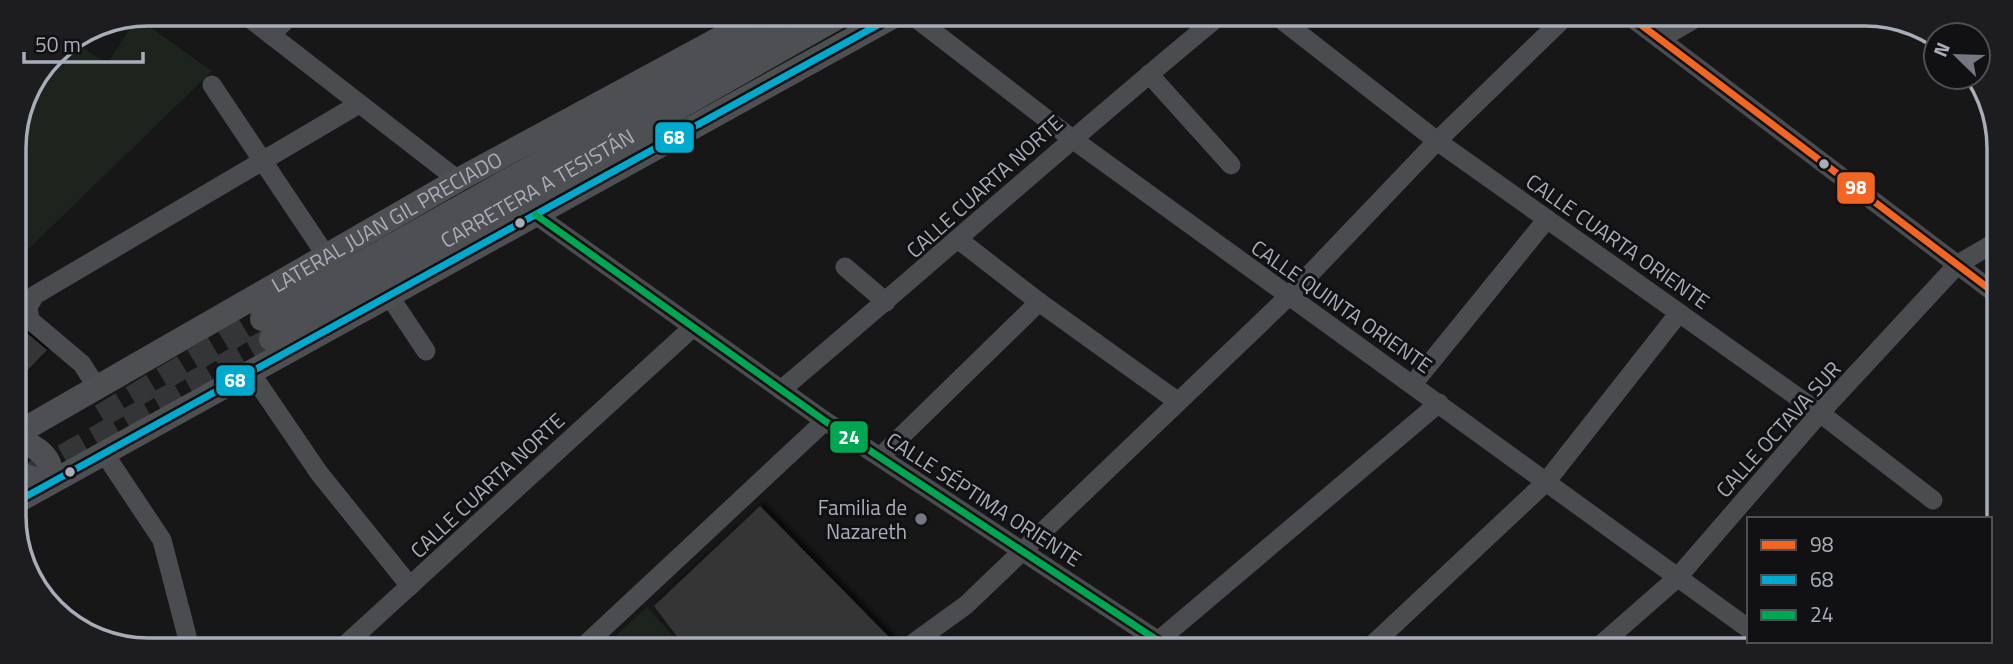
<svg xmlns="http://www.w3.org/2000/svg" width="2013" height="664" font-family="'Titillium Web',sans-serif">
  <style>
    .green { fill: #1d241e }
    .building { fill: #353536; filter: url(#shadow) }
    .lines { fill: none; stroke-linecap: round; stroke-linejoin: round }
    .major-tunnel { stroke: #343537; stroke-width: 24; stroke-dasharray: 24 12; stroke-linecap: butt }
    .minor { stroke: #4b4c50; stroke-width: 19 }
    .major { stroke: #4d4f52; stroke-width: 24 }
    .bus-1-casing { stroke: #111113; stroke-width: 12 }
    .bus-2-casing { stroke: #111113; stroke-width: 12 }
    .bus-3-casing { stroke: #111113; stroke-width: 12 }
    .bus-1 { stroke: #f26522; stroke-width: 7 }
    .bus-2 { stroke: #00a9ce; stroke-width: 7 }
    .bus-3 { stroke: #00a651; stroke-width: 7 }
    .bus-dot { fill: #a8adb8; stroke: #111113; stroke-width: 2.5 }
    .poi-dot { fill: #757880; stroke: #111113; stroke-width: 2.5 }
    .labels { text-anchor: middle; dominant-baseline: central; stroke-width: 6; stroke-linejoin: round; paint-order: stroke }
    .street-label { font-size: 21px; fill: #a8adb8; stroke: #111113 }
    .poi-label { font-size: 21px; fill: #a8adb8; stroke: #111113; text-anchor: end }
    .rim { fill: none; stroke: #a8adb8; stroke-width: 3.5 }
    .line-badge { stroke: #111113; stroke-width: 2.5 }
    .badge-label { font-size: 19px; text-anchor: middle; font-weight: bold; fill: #fff }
  </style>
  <defs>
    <filter id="shadow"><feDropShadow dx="4" dy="-4" stdDeviation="2" flood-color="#0009"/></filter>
  </defs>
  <rect width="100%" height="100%" fill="#171717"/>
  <!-- green -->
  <g class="green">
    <path d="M137 18 212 71 15 262 14 140 23 122 74 42 107 64Z"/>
    <path d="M647 607 683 647H604Z"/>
  </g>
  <!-- building -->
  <g class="building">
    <path d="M15 319 22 329 47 350 22 376 16 370Z"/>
    <path d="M760 506 896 644V647H685L654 606Z"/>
  </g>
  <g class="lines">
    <!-- major-tunnel -->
    <g class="major-tunnel">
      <path d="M101 416 262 319"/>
      <path d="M32 474 271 339"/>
    </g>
    <!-- minor -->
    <g class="minor">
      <path d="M244 14 458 180"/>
      <path d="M913 16 1071 138 1749 629"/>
      <path d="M1278 17 1437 141 1820 413 1933 500"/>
      <path d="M1632 18 1996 294"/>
      <path d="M271 35 292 14"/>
      <path d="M1660 39 1696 18"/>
      <path d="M1149 74 1231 165"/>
      <path d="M212 85 327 257"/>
      <path d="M536 215 825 421 1169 648"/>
      <path d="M959 240 1039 302 1177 401"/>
      <path d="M845 267 886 302"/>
      <path d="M390 297 426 351"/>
      <path d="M251 373 319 473 410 586"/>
      <path d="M1413 384 1547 219"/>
      <path d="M96 386 82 364 30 320 28 307 35 295 359 104"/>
      <path d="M781 390C928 266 1070 139 1218 17"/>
      <path d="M104 453 162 540 187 636"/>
      <path d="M880 457 1039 302"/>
      <path d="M1158 641 1439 403"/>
      <path d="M1766 641 1777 649"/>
      <path d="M344 646 691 329"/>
      <path d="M584 646 825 421"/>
      <path d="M908 647 966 605 1289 296 1437 141 1564 18"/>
      <path d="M1369 648 1546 482 1679 313"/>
      <path d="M1596 649 1677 578 1820 413 1958 264 1996 242"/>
    </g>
    <!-- major -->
    <g class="major">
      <path d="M262 319 800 16"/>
      <path id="s1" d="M271 339 840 16"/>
      <path id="s2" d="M16 434 458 180 761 16"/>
      <path d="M16 438C36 447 54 456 51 481"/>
      <path d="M16 473 48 483"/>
      <path d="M16 502 894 16"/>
    </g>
    <defs>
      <path id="bus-1" d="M1632 18 1996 294"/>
      <path id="bus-2" d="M16 502 894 16"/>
      <path id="bus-3" d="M536 215 825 421 1169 648"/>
    </defs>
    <!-- bus-1 casing -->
    <use href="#bus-1" class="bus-1-casing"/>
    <!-- bus-2 casing -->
    <use href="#bus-2" class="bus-2-casing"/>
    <!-- bus-3 casing -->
    <use href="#bus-3" class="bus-3-casing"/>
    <!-- bus-1 -->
    <use href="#bus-1" class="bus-1"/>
    <!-- bus-2 -->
    <use href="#bus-2" class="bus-2"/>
    <!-- bus-3 -->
    <use href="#bus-3" class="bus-3"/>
  </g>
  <!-- markers -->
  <g class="bus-dot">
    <circle cx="1824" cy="164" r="6"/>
    <circle cx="520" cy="223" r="6"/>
    <circle cx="70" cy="472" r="6"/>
  </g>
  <circle class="poi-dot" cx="921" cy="519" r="7"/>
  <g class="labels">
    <!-- street labels -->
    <g class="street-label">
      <text transform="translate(984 186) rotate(-42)">CALLE CUARTA NORTE</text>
      <text stroke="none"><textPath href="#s1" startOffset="306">CARRETERA A TESISTÁN</textPath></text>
      <text stroke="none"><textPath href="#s2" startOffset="427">LATERAL JUAN GIL PRECIADO</textPath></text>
      <text transform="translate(1618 241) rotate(35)">CALLE CUARTA ORIENTE</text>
      <text transform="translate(1342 306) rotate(35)">CALLE QUINTA ORIENTE</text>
      <text transform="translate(1778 429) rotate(-48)">CALLE OCTAVA SUR</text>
      <text transform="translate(487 485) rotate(-43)">CALLE CUARTA NORTE</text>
      <text transform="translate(984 499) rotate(33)">CALLE SÉPTIMA ORIENTE</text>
    </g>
    <!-- poi labels -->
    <g class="poi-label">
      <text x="907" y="507">Familia de<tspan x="907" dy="24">Nazareth</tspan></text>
    </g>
  </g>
  <!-- crop -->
  <path d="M0 0H2013V664H0ZM148 26H1865A122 122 0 0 1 1987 148V516A122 122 0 0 1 1865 638H148A122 122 0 0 1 26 516V148A122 122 0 0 1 148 26Z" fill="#1d1d20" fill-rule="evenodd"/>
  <path class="rim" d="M148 26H1865A122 122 0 0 1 1987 148V516A122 122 0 0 1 1865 638H148A122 122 0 0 1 26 516V148A122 122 0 0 1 148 26Z"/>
  <g class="line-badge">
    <rect x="654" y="121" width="41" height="33" rx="7" fill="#00a9ce"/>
    <rect x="1836" y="171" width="40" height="34" rx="7" fill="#f26522"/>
    <rect x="215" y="364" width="41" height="33" rx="7" fill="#00a9ce"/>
    <rect x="829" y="420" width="40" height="34" rx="7" fill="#00a651"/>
  </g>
  <g class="badge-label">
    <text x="674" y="144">68</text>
    <text x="1856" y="194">98</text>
    <text x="235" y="387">68</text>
    <text x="849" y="444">24</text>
  </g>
  <!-- legend -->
  <rect x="1747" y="517" width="245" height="126" fill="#111113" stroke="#4d4f55" stroke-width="2"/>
  <rect x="1761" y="540" width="35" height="10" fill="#f26522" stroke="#4d4f55" stroke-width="2"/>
  <text x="1810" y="552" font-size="21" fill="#a8adb8">98</text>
  <rect x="1761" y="575" width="35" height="10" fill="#00a9ce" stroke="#4d4f55" stroke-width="2"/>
  <text x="1810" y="587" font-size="21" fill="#a8adb8">68</text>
  <rect x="1761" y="610" width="35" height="10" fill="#00a651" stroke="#4d4f55" stroke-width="2"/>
  <text x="1810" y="622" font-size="21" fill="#a8adb8">24</text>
  <!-- north arrow -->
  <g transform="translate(1957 56) rotate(293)"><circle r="33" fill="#111113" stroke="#4d4f55" stroke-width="2"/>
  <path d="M0-5L12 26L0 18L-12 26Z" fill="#757880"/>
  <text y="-10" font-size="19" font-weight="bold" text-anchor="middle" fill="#a8adb8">N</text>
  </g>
  <!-- scale -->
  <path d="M24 52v10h119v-10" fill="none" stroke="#a8adb8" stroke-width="3.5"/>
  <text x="35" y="52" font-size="21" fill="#a8adb8" stroke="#111113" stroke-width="5" paint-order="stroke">50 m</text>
</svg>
